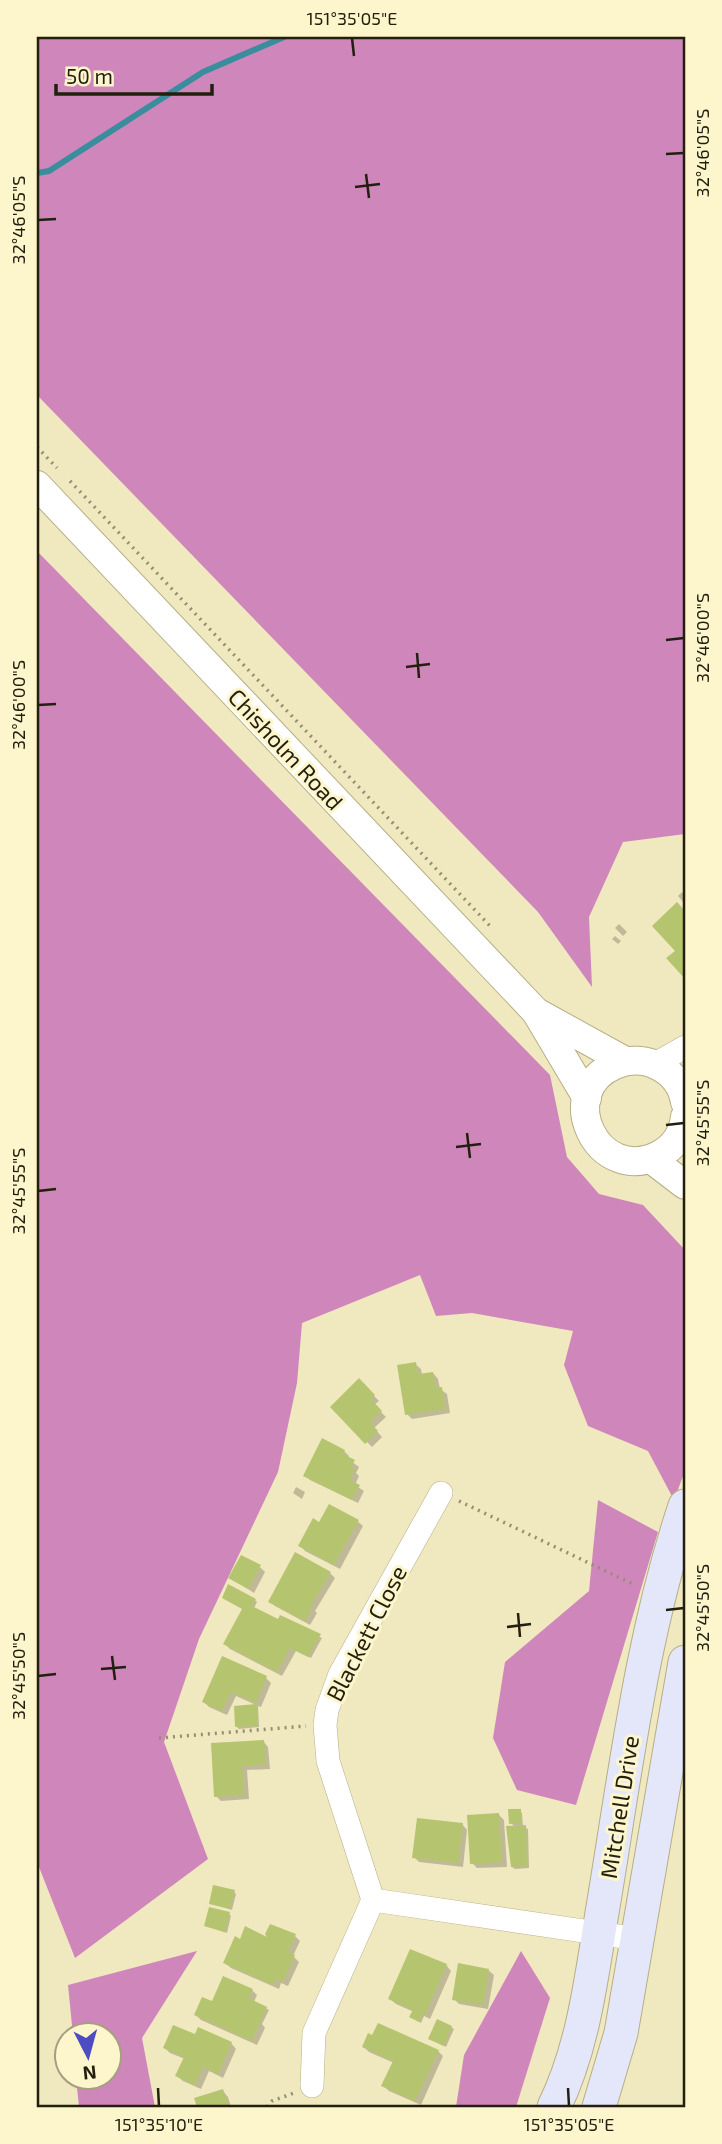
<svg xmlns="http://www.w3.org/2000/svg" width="722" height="2144" font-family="'Exo 2',sans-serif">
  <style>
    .forest { fill: #cf86bb }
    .shadow { fill: #0003 }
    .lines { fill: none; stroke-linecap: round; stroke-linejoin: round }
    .stream { stroke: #3a8d9d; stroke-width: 6 }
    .building { fill: #b5c56f }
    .minor-casing { stroke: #b6ae86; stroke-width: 24 }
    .tertiary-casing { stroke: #b6ae86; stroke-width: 30 }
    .secondary-casing { stroke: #b6ae86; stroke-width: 35 }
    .path { stroke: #958f71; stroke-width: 3.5; stroke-dasharray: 2 5; stroke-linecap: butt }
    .minor { stroke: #fff; stroke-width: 23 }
    .tertiary { stroke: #fff; stroke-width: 28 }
    .secondary { stroke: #e4e7fa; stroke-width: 33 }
    .ticks { fill: none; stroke: #221f0f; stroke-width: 2.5 }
    .labels { text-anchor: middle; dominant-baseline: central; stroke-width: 6; stroke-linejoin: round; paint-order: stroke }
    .street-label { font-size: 23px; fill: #221f0f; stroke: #fdf5cb }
    .neatline { fill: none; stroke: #221f0f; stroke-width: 2.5 }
    .ticks-label { font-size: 18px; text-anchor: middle; fill: #221f0f }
  </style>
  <rect width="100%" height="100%" fill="#f0e8bf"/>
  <!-- forest -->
  <g class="forest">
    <path d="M37 37H685V834L623 842 589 917 592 987 538 912 37 395Z"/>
    <path d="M37 551 550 1075 567 1157 599 1194 643 1205 685 1250V1471L674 1500 648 1451 588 1426 564 1365 573 1331 472 1313 436 1316 420 1275 302 1323 297 1383 278 1472 199 1639 164 1742 208 1859 75 1958 37 1862Z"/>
    <path d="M598 1500 658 1532 576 1805 517 1790 493 1738 505 1662 589 1591Z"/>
    <path d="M197 1951 142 2038 155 2107H79L76 2078H108V2036L73 2035 68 1985Z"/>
    <path d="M521 1951 550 1998 516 2107H456L464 2055Z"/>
  </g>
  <!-- shadow -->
  <g class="shadow">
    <path d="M682 892 685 895V904L678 896Z"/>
    <path d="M619 924 627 932 623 936 615 928Z"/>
    <path d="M615 936 621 941 618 944 612 939Z"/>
    <path d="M415 1364 421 1369 422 1375 433 1373 438 1379 440 1389 447 1394 450 1413 412 1419 407 1414Z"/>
    <path d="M359 1381 379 1401 374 1405 386 1417 374 1428 382 1437 372 1447 332 1407Z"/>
    <path d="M344 1451 349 1456 348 1459 359 1467 356 1473 359 1476 355 1485 364 1491 358 1503 310 1480 305 1475Z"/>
    <path d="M296 1487 305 1492 302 1499 293 1493Z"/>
    <path d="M357 1521 363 1526 340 1569 305 1551 300 1545 320 1524Z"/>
    <path d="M260 1567 265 1572 254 1593 231 1578Z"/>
    <path d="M330 1573 335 1578 315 1611 317 1613 310 1625 275 1606 270 1601Z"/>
    <path d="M255 1600 257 1602 254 1608 277 1621 322 1638 311 1658 296 1651 282 1676 230 1649 225 1644Z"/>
    <path d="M223 1659 266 1678 271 1683 261 1707 258 1706 259 1727 239 1729 237 1727 236 1707 258 1706 236 1696 227 1715 209 1707 204 1702Z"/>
    <path d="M263 1741 268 1747 270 1769 247 1770 249 1799 221 1801 216 1796 212 1745Z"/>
    <path d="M520 1811 522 1813 523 1827 528 1829 529 1868 515 1869 512 1867 515 1827 511 1823Z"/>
    <path d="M499 1815 504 1820 507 1867 477 1868 472 1863Z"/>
    <path d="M462 1824 467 1830 463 1867 419 1862 414 1857Z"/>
    <path d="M234 1892 236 1894 232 1910 211 1903Z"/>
    <path d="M229 1914 231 1916 227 1933 205 1926Z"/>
    <path d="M271 1926 295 1936 300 1941 293 1956 299 1962 288 1986 281 1983 279 1989 231 1968 225 1963 239 1940H268Z"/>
    <path d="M446 1965 451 1971 430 2019 424 2016 421 2023 414 2019V2012L396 2004 390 1999Z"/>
    <path d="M488 1970 494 1975 488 2009 459 2004 454 1999Z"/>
    <path d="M252 1990 257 1995 254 2002 269 2010 262 2024 265 2028 257 2045 201 2020 196 2015 213 2004Z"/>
    <path d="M451 2027 454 2029 446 2047 430 2039Z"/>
    <path d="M196 2037 231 2043 236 2049 223 2078 209 2071 201 2089 183 2081 177 2076 185 2059 170 2053 165 2048Z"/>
    <path d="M364 2047 438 2051 443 2056 421 2105 389 2091 384 2086 394 2063 369 2052Z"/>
    <path d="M223 2091 228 2097 231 2107H199L197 2100Z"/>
  </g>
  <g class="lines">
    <!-- stream -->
    <path class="stream" d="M37 173 49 171 203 72 284 37"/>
  </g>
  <!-- building -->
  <g class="building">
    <path d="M677 902 685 911V979L666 958 675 951 652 926Z"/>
    <path d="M416 1362 418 1374 433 1372 436 1388 442 1387 445 1409 405 1415 397 1365Z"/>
    <path d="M359 1378 375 1395 371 1399 382 1411 370 1422 378 1431 365 1444 330 1407Z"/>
    <path d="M322 1438 345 1450 343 1454 355 1460 351 1467 355 1469 350 1480 360 1485 352 1500 303 1476Z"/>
    <path d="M329 1504 359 1520 334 1565 298 1546 313 1518 319 1522Z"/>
    <path d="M295 1552 331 1572 311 1605 313 1606 305 1621 268 1602Z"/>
    <path d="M241 1555 261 1565 248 1589 228 1578Z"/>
    <path d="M228 1584 256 1599 252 1606 278 1619 280 1615 321 1634 308 1657 290 1648 277 1672 223 1644 242 1609 222 1598Z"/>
    <path d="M222 1656 267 1676 256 1703 231 1692 222 1711 202 1702Z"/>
    <path d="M257 1704 258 1726 235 1727 234 1706Z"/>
    <path d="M264 1740 266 1764 242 1766 244 1795 214 1797 211 1743Z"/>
    <path d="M508 1809H521V1823L509 1824Z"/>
    <path d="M499 1813 502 1862 470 1864 467 1815Z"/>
    <path d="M417 1818 463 1823 458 1863 412 1858Z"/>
    <path d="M526 1825 527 1866 511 1867 506 1826Z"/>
    <path d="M213 1885 235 1890 230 1909 209 1904Z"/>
    <path d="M209 1907 230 1912 225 1932 204 1926Z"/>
    <path d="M270 1924 296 1934 288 1952 295 1955 283 1982 276 1979 273 1985 223 1963 235 1936 240 1939 245 1926 267 1937 265 1934Z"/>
    <path d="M410 1949 447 1964 425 2015 422 2014 419 2022 409 2017 413 2010 388 1999Z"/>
    <path d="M458 1963 489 1969 483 2005 452 2000Z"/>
    <path d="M223 1976 253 1989 248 1998 267 2007 252 2041 194 2015 202 1997 212 2001Z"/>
    <path d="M437 2019 452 2026 444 2046 428 2039Z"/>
    <path d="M378 2023 439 2050 415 2101 381 2086 393 2061 362 2047 368 2033 372 2035Z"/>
    <path d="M173 2025 195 2034 198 2027 232 2042 218 2074 203 2067 195 2085 175 2076 184 2057 163 2048Z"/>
    <path d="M223 2089 229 2107H197L194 2098Z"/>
  </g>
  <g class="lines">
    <defs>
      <g id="minor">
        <path d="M655 1064 685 1047"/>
        <path d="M441 1493 340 1674 327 1710 325 1725 328 1761 373 1900 638 1939"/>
        <path d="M312 2086 314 2033 373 1900"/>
      </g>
      <g id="tertiary">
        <path d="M37 485 536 1012 587 1098"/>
        <path d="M538 1013 625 1061"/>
        <path d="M685 1102C680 1070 645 1052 615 1065 553 1091 597 1186 659 1155 674 1147 683 1134 685 1117"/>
        <path d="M651 1159 685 1185"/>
      </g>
      <g id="secondary">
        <path d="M554 2107C585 2044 592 1971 604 1901 626 1768 642 1635 685 1506"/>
        <path d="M599 2107 621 2033 685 1662"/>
      </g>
    </defs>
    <!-- minor casing -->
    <use href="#minor" class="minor-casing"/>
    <!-- tertiary casing -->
    <use href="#tertiary" class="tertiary-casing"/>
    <!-- secondary casing -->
    <use href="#secondary" class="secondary-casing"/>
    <!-- path -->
    <g class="path">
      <path d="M37 447 57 468"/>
      <path d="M70 481 490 926"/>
      <path d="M459 1501 635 1585"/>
      <path d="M159 1738 306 1726"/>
      <path d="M267 2107 272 2101 294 2093"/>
    </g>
    <!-- minor -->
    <use href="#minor" class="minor"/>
    <!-- tertiary -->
    <use href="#tertiary" class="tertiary"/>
    <!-- secondary -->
    <use href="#secondary" class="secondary"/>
  </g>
  <!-- ticks -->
  <path class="ticks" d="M352 38 354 56M666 154 684 153M366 174 369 198M355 187 380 184M38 220 56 219M666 640 684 638M417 653 419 678M406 667 430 664M38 705 56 704M666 1125 684 1123M467 1133 470 1158M456 1147 481 1144M38 1191 56 1189M666 1610 684 1608M518 1613 520 1637M507 1627 531 1624M112 1656 115 1680M101 1669 126 1667M38 1676 56 1674M158 2088 159 2106M568 2088 569 2106"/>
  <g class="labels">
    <!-- street labels -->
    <g class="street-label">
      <text transform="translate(286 749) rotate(47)">Chisholm Road</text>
      <text transform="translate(366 1633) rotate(-63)">Blackett Close</text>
      <text transform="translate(619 1807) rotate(-81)">Mitchell Drive</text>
    </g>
  </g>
  <!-- border -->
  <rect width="722" height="2144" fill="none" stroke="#fdf5cb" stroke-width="77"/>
  <!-- north arrow -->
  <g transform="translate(88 2056) rotate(174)"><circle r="33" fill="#fdf5cb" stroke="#a59f80" stroke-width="2"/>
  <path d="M0-5L12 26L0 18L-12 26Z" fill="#4d4cc3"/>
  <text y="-10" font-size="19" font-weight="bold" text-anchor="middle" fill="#221f0f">N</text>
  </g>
  <!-- scale -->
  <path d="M56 84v10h156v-10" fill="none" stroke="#221f0f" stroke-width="3.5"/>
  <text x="66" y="84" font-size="21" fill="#221f0f" stroke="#fdf5cb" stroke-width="5" paint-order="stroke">50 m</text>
  <rect x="38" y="38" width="646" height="2068" class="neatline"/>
  <g class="ticks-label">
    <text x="352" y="25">151°35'05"E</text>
    <text transform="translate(703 153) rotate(-90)" y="6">32°46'05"S</text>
    <text transform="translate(19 220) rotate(-90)" y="6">32°46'05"S</text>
    <text transform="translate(703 638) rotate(-90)" y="6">32°46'00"S</text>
    <text transform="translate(19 705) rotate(-90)" y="6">32°46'00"S</text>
    <text transform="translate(703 1123) rotate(-90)" y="6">32°45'55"S</text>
    <text transform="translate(19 1191) rotate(-90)" y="6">32°45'55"S</text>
    <text transform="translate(703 1608) rotate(-90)" y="6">32°45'50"S</text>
    <text transform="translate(19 1676) rotate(-90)" y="6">32°45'50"S</text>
    <text x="159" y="2131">151°35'10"E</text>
    <text x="569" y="2131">151°35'05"E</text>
  </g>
</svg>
